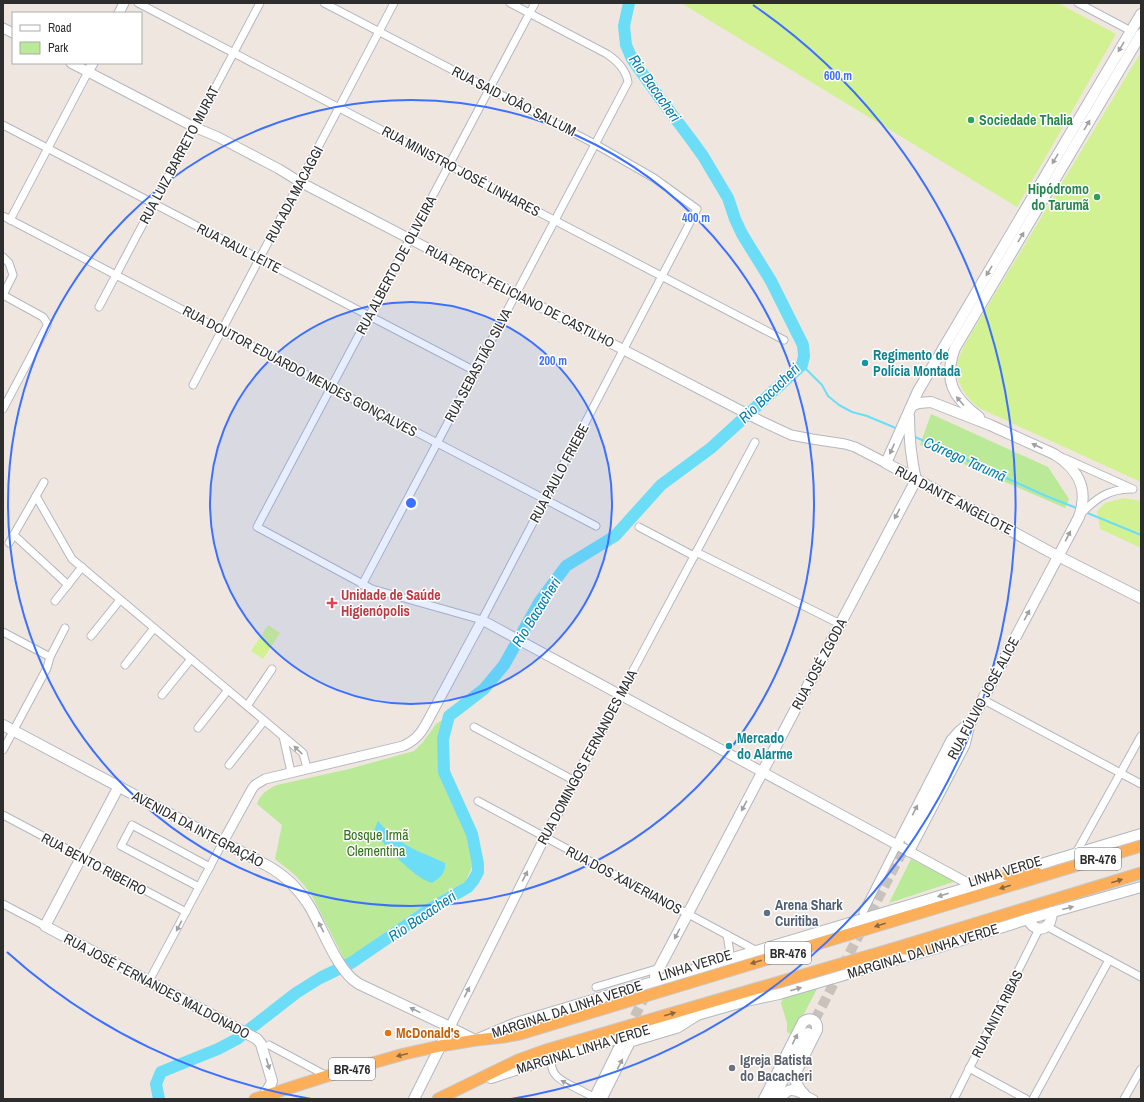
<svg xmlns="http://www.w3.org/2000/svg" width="1144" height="1102" font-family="'Archivo Narrow',sans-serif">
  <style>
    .green { fill: #bae998 }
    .pitch { fill: #d1f193 }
    .water { fill: #6cddf7 }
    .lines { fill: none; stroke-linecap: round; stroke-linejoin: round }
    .stream { stroke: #6cddf7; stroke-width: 2 }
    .river { stroke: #6cddf7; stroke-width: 12 }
    .secondary-tunnel { stroke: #c8c2bb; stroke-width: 10; stroke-dasharray: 10 5; stroke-linecap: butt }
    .minor-casing { stroke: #b3b7c1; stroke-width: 9 }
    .tertiary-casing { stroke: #b3b7c1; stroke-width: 11 }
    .secondary-casing { stroke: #b3b7c1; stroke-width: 12 }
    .trunk-casing { stroke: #c8c8c8; stroke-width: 13 }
    .minor { stroke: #fff; stroke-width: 7 }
    .tertiary { stroke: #fff; stroke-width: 9 }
    .secondary { stroke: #fff; stroke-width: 10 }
    .trunk { stroke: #fdae59; stroke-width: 11 }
    .oneway { fill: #a0a0a0 }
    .oneway2 { fill: #8b6741 }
    .ring { fill: none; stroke: #3c70ff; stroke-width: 2 }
    .leisure-dot { fill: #2e9e5b; stroke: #fff; stroke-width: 1.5 }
    .culture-dot { fill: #0f9aa8; stroke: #fff; stroke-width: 1.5 }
    .health-dot { fill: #e0444e; stroke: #fff; stroke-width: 1.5 }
    .service-dot { fill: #5c6f8a; stroke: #fff; stroke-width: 1.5 }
    .food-dot { fill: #e8710a; stroke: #fff; stroke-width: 1.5 }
    .worship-dot { fill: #6b7280; stroke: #fff; stroke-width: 1.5 }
    .labels { text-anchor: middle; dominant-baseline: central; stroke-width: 3; stroke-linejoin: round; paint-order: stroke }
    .shield { fill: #fff; stroke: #6c6c6c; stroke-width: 1 }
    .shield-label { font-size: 13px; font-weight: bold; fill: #2d2d2d }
    .street-label { font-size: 14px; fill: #2d2d2d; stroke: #fff }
    .leisure-label { font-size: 14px; font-weight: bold; fill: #27864d; stroke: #fff; text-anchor: start }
    .culture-label { font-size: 14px; font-weight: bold; fill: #0d838f; stroke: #fff; text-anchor: start }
    .health-label { font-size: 14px; font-weight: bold; fill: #be3a42; stroke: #fff; text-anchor: start }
    .park-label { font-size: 14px; fill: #307116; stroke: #fff }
    .service-label { font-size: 14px; font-weight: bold; fill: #4e5e75; stroke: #fff; text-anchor: start }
    .food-label { font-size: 14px; font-weight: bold; fill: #c56008; stroke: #fff; text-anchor: start }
    .worship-label { font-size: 14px; font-weight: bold; fill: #5b616d; stroke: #fff; text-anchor: start }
    .water-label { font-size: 15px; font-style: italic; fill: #047eaa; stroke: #fff }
    .centre { fill: #3c70ff; stroke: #fff; stroke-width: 2 }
    .ring-label { font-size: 12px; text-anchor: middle; font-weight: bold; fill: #3c70ff; stroke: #fff; stroke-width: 3; stroke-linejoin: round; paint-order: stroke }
  </style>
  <rect width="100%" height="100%" fill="#efe7df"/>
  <!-- green -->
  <g class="green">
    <path d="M931 414 1048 467 1069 499 1065 508 920 445Z"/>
    <path d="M444 719H448L442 738 443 772 466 833 474 862 466 881 425 905 381 935 345 961 312 896 304 885 295 875 275 859 282 825 257 804C260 794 268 789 277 785L349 769 414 751 423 742 436 724Z"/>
    <path d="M911 859 953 881V882L889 903Z"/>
    <path d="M819 985 793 1035 787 1032V1023L781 1003 784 996Z"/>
  </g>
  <!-- pitch -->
  <g class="pitch">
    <path d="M681 3H1058L1116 34 1017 207Z"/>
    <path d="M1141 52V482L979 408C967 398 958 387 957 370 956 361 962 350 966 342Z"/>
    <path d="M1124 498 1141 501V548L1100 529 1097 511 1105 503Z"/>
    <path d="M268 625 280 633 263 659 251 651Z"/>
  </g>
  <!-- water -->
  <path class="water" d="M378 821C390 836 408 848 427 855 433 858 439 860 445 863 446 873 440 878 432 883 414 878 385 846 374 831Z"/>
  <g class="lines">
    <!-- stream -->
    <g class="stream">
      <path d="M802 365 822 385 828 396 839 405 852 412 867 416 898 429"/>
      <path d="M913 436 1046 496 1079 509"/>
      <path d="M1085 512 1141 535"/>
    </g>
    <!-- river -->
    <path class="river" d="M159 1099 156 1084 161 1072 218 1049 237 1039 296 993 320 978 351 963 430 909 468 887 473 881 478 872V864L472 834 444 772 443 739 449 716 484 689 504 665 540 601 566 566 615 536 661 485 711 448 802 365 804 356 803 345 771 281 742 234 735 219 728 198 703 156 690 138 662 101 632 59 626 45 624 26 629 3"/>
    <!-- secondary-tunnel -->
    <g class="secondary-tunnel">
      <path d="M628 1030 655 976"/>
      <path d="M808 1033 909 839"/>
    </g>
    <defs>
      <g id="minor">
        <path d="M138 3 784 340"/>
        <path d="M324 3 595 144 654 178 697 209 482 620 372 589 257 527C349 353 442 178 535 3"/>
        <path d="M1078 3 1131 31"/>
        <path d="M3 125 475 371"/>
        <path d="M3 216 596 526"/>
        <path d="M10 220 88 72"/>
        <path d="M3 257 9 263 13 275 3 295"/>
        <path d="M99 307 260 3"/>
        <path d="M193 385 394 3"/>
        <path d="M3 409 47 326V323L43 317 3 295"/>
        <path d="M1064 458 1133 489"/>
        <path d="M36 496 72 559 303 753 307 768"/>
        <path d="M1080 515C1095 499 1108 489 1131 489"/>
        <path d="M639 527 694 556"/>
        <path d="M14 535 68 585"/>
        <path d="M9 543 44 482"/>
        <path d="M696 552 840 624"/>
        <path d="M362 585 628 82C626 70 616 60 607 54L510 3"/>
        <path d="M55 601 82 567"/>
        <path d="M3 632 50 657"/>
        <path d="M91 636 120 600"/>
        <path d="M125 665 154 628"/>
        <path d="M162 695 191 659"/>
        <path d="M620 695 755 442"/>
        <path d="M982 699 1141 784"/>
        <path d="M247 706 272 669"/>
        <path d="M474 727 575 781"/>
        <path d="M198 728 228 690"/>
        <path d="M283 736 291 772"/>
        <path d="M3 750 47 668 50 657 65 628"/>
        <path d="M229 765 264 721"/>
        <path d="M478 801 757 951"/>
        <path d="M3 815 186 912"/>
        <path d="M1076 853 1141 736"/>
        <path d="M199 887 121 846 132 825 210 867"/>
        <path d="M3 904 45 926"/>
        <path d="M863 912 897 845"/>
        <path d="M1046 926 1141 977"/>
        <path d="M727 935 731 959"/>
        <path d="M149 981 223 842"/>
        <path d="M596 987 660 968"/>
        <path d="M269 1045 327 1076"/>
        <path d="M552 1058C548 1076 564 1082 578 1089 584 1092 591 1096 598 1099"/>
        <path d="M969 1068 1026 1099"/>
        <path d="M804 1094 814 1099"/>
        <path d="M603 1099 631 1043 678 1029 697 1017"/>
        <path d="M954 1099 1039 929"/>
        <path d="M1033 1099 1109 960"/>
        <path d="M1124 1099 1141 1069"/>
      </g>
      <g id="tertiary">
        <path d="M119 13 124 3"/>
        <path d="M3 28 13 33"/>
        <path d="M71 63 194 127 218 137 279 169 300 182 761 421 791 435 812 439 845 444 855 447 886 463"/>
        <path d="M88 72 93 63"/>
        <path d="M223 842 252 789 255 785 265 779 403 746C414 741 420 735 426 724L482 620 973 886"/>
        <path d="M897 845 951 740 959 731 970 722"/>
        <path d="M909 852 965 745 969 729"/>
        <path d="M476 1040 450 1027 545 837 620 695"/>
      </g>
      <g id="secondary">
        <path d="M1141 14 918 391 886 463 1050 552 1141 598"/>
        <path d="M909 416C909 438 911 458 916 480"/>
        <path d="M979 417C953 398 943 380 955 348L1141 34"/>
        <path d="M3 725 266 865C285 875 299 889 310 907 323 929 337 971 359 984L450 1027 414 1099"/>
        <path d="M119 786 45 926 257 1039 261 1044 272 1081 271 1084 262 1099"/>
        <path d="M909 839 1079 517C1080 513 1082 508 1082 504 1086 482 1072 465 1054 454L990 425 931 402 919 403 913 405 910 409"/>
        <path d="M1028 919C1032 929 1044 933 1050 922 1051 919 1052 915 1052 912"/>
        <path d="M655 976 916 480"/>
        <path d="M480 1038 516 1023 973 886 1051 861 1141 834"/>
        <path d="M491 1078 552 1058 704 1013 746 1001 779 994 933 949 1028 919 1141 887"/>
        <path d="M594 1099 622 1042"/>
        <path d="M764 1099 803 1022C811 1016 818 1021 817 1030L795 1074C794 1082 798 1088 804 1094"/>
        <path d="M773 1099 808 1033"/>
        <path d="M780 1099C788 1087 793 1089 804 1094"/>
      </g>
      <g id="trunk">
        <path d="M1007 875 1037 873"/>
        <path d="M904 949H933"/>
        <path d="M255 1099 327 1076 404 1054 440 1046 476 1040 504 1037 520 1034 1141 846"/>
        <path d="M438 1099 518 1060 546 1050 892 949 1141 873"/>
      </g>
    </defs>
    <!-- minor casing -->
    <use href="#minor" class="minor-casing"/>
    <!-- tertiary casing -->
    <use href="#tertiary" class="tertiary-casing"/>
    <!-- secondary casing -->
    <use href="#secondary" class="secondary-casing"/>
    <!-- trunk casing -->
    <use href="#trunk" class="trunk-casing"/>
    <!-- minor -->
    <use href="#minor" class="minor"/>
    <!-- tertiary -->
    <use href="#tertiary" class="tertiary"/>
    <!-- secondary -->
    <use href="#secondary" class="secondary"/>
    <!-- trunk -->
    <use href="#trunk" class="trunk"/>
  </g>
  <!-- one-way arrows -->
  <defs><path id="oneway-solid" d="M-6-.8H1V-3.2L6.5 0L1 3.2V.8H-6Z"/></defs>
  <g class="oneway">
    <use href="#oneway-solid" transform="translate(1121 47) rotate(121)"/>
    <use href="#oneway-solid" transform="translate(1087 125) rotate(-59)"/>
    <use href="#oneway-solid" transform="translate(1055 159) rotate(121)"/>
    <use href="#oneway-solid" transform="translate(1021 237) rotate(-59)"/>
    <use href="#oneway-solid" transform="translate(989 271) rotate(121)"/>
    <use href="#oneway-solid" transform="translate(960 401) rotate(-130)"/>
    <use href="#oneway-solid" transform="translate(1037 446) rotate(-156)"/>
    <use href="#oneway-solid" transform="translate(892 449) rotate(114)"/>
    <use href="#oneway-solid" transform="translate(897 514) rotate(118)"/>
    <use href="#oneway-solid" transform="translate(1068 536) rotate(-63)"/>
    <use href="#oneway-solid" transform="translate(1027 615) rotate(-62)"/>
    <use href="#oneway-solid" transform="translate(298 750) rotate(-137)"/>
    <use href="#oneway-solid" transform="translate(744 806) rotate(118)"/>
    <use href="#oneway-solid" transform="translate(915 810) rotate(-63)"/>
    <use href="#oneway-solid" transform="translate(525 876) rotate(-63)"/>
    <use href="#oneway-solid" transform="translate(943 895) rotate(163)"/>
    <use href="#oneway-solid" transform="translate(1068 908) rotate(-15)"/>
    <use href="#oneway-solid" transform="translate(179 926) rotate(118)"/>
    <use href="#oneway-solid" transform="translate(321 927) rotate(-117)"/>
    <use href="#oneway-solid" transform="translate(677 934) rotate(118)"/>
    <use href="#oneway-solid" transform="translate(796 989) rotate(-16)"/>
    <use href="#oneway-solid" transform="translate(467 992) rotate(-63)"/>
    <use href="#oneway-solid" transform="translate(415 1010) rotate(-154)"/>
    <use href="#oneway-solid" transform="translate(795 1039) rotate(-63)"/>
    <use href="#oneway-solid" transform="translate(268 1064) rotate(73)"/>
    <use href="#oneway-solid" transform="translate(620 1064) rotate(-63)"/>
    <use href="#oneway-solid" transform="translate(566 1083) rotate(-152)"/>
  </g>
  <g class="oneway2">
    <use href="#oneway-solid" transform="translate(1117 881) rotate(-17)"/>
    <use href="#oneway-solid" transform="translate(1005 887) rotate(163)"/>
    <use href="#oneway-solid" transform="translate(880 925) rotate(163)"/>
    <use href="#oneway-solid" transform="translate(756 962) rotate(163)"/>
    <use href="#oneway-solid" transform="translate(670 1014) rotate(-16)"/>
    <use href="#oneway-solid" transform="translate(402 1055) rotate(166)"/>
  </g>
  <!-- distance rings -->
  <circle cx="411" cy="503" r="201" fill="#3c70ff" fill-opacity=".12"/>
  <g class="ring">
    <circle cx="411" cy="503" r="201"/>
    <circle cx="411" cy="503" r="403"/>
    <path d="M311 1099A604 604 0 0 1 7 952M753 5A604 604 0 0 1 511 1099"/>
  </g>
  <!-- markers -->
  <g class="leisure-dot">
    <circle cx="971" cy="120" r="4"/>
    <circle cx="1097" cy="197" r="4"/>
  </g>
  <g class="culture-dot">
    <circle cx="865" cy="363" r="4"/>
    <circle cx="729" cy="746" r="4"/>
  </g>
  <path class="health-dot" d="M330 597h4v4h4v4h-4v4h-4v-4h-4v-4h4z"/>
  <circle class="service-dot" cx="767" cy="913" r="4"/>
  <circle class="food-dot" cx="388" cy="1033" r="4"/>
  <circle class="worship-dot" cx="732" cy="1068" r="4"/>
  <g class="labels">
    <!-- shield labels -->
    <g class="shield">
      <rect x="1075" y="848" width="46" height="22" rx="3"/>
      <rect x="765" y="942" width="46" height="22" rx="3"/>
      <rect x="329" y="1058" width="46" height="22" rx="3"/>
    </g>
    <g class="shield-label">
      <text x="1098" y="859">BR-476</text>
      <text x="788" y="953">BR-476</text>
      <text x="352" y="1069">BR-476</text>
    </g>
    <!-- street labels -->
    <g class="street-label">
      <text transform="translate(514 101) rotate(27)">RUA SAID JOÃO SALLUM</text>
      <text transform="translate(179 155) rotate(-62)">RUA LUIZ BARRETO MURAT</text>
      <text transform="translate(461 171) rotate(28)">RUA MINISTRO JOSÉ LINHARES</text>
      <text transform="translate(294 194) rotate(-62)">RUA ADA MACAGGI</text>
      <text transform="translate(239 248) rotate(27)">RUA RAUL LEITE</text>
      <text transform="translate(396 265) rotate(-62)">RUA ALBERTO DE OLIVEIRA</text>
      <text transform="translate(520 296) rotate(27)">RUA PERCY FELICIANO DE CASTILHO</text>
      <text transform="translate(478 365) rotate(-62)">RUA SEBASTIÃO SILVA</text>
      <text transform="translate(300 371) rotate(28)">RUA DOUTOR EDUARDO MENDES GONÇALVES</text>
      <text transform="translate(559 473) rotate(-62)">RUA PAULO FRIEBE</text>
      <text transform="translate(954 500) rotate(28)">RUA DANTE ANGELOTE</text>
      <text transform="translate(819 664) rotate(-62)">RUA JOSÉ ZGODA</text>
      <text transform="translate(983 698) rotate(-62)">RUA FÚLVIO JOSÉ ALICE</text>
      <text transform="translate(587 757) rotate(-62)">RUA DOMINGOS FERNANDES MAIA</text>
      <text transform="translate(198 829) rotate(28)">AVENIDA DA INTEGRAÇÃO</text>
      <text transform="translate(94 864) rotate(28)">RUA BENTO RIBEIRO</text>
      <text transform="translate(1005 871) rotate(-17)">LINHA VERDE</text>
      <text transform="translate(624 880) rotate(28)">RUA DOS XAVERIANOS</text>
      <text transform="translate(923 951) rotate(-17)">MARGINAL DA LINHA VERDE</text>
      <text transform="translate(695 965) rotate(-17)">LINHA VERDE</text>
      <text transform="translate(157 986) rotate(28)">RUA JOSÉ FERNANDES MALDONADO</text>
      <text transform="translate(567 1009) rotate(-18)">MARGINAL DA LINHA VERDE</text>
      <text transform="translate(997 1014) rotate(-63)">RUA ANITA RIBAS</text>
      <text transform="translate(583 1049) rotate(-17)">MARGINAL LINHA VERDE</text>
    </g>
    <!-- leisure labels -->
    <g class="leisure-label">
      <text x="979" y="120">Sociedade Thalia</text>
      <text x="1089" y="189" text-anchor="end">Hipódromo<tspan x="1089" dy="16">do Tarumã</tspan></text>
    </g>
    <!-- culture labels -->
    <g class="culture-label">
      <text x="873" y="355">Regimento de<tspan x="873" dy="16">Polícia Montada</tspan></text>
      <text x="737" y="738">Mercado<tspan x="737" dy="16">do Alarme</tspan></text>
    </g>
    <!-- health labels -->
    <g class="health-label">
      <text x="341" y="595">Unidade de Saúde<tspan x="341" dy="16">Higienópolis</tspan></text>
    </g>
    <!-- park labels -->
    <g class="park-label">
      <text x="376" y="835">Bosque Irmã<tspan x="376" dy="16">Clementina</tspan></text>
    </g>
    <!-- service labels -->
    <g class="service-label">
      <text x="775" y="905">Arena Shark<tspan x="775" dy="16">Curitiba</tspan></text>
    </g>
    <!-- food labels -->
    <g class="food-label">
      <text x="396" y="1033">McDonald's</text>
    </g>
    <!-- worship labels -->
    <g class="worship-label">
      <text x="740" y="1060">Igreja Batista<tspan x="740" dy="16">do Bacacheri</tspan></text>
    </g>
    <!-- water labels -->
    <g class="water-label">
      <text transform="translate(655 88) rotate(55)">Rio Bacacheri</text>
      <text transform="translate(769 393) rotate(-44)">Rio Bacacheri</text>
      <text transform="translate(965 459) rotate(24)">Córrego Tarumã</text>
      <text transform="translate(536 612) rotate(-58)">Rio Bacacheri</text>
      <text transform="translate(422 916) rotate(-34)">Rio Bacacheri</text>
    </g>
  </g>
  <circle cx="411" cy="503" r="6" class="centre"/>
  <g class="ring-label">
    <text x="838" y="80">600 m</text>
    <text x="696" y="222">400 m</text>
    <text x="553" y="365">200 m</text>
  </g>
  <!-- border -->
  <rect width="1144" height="1102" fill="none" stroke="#2d2d2d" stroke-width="8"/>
  <!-- legend -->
  <rect x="12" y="12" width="130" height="52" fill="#ffffff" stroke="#ababab"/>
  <rect x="20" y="25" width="20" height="6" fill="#ffffff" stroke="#ababab"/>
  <text x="48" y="32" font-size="12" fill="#2d2d2d">Road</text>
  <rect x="20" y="42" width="20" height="12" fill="#bae998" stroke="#ababab"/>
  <text x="48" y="52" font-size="12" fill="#2d2d2d">Park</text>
</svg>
